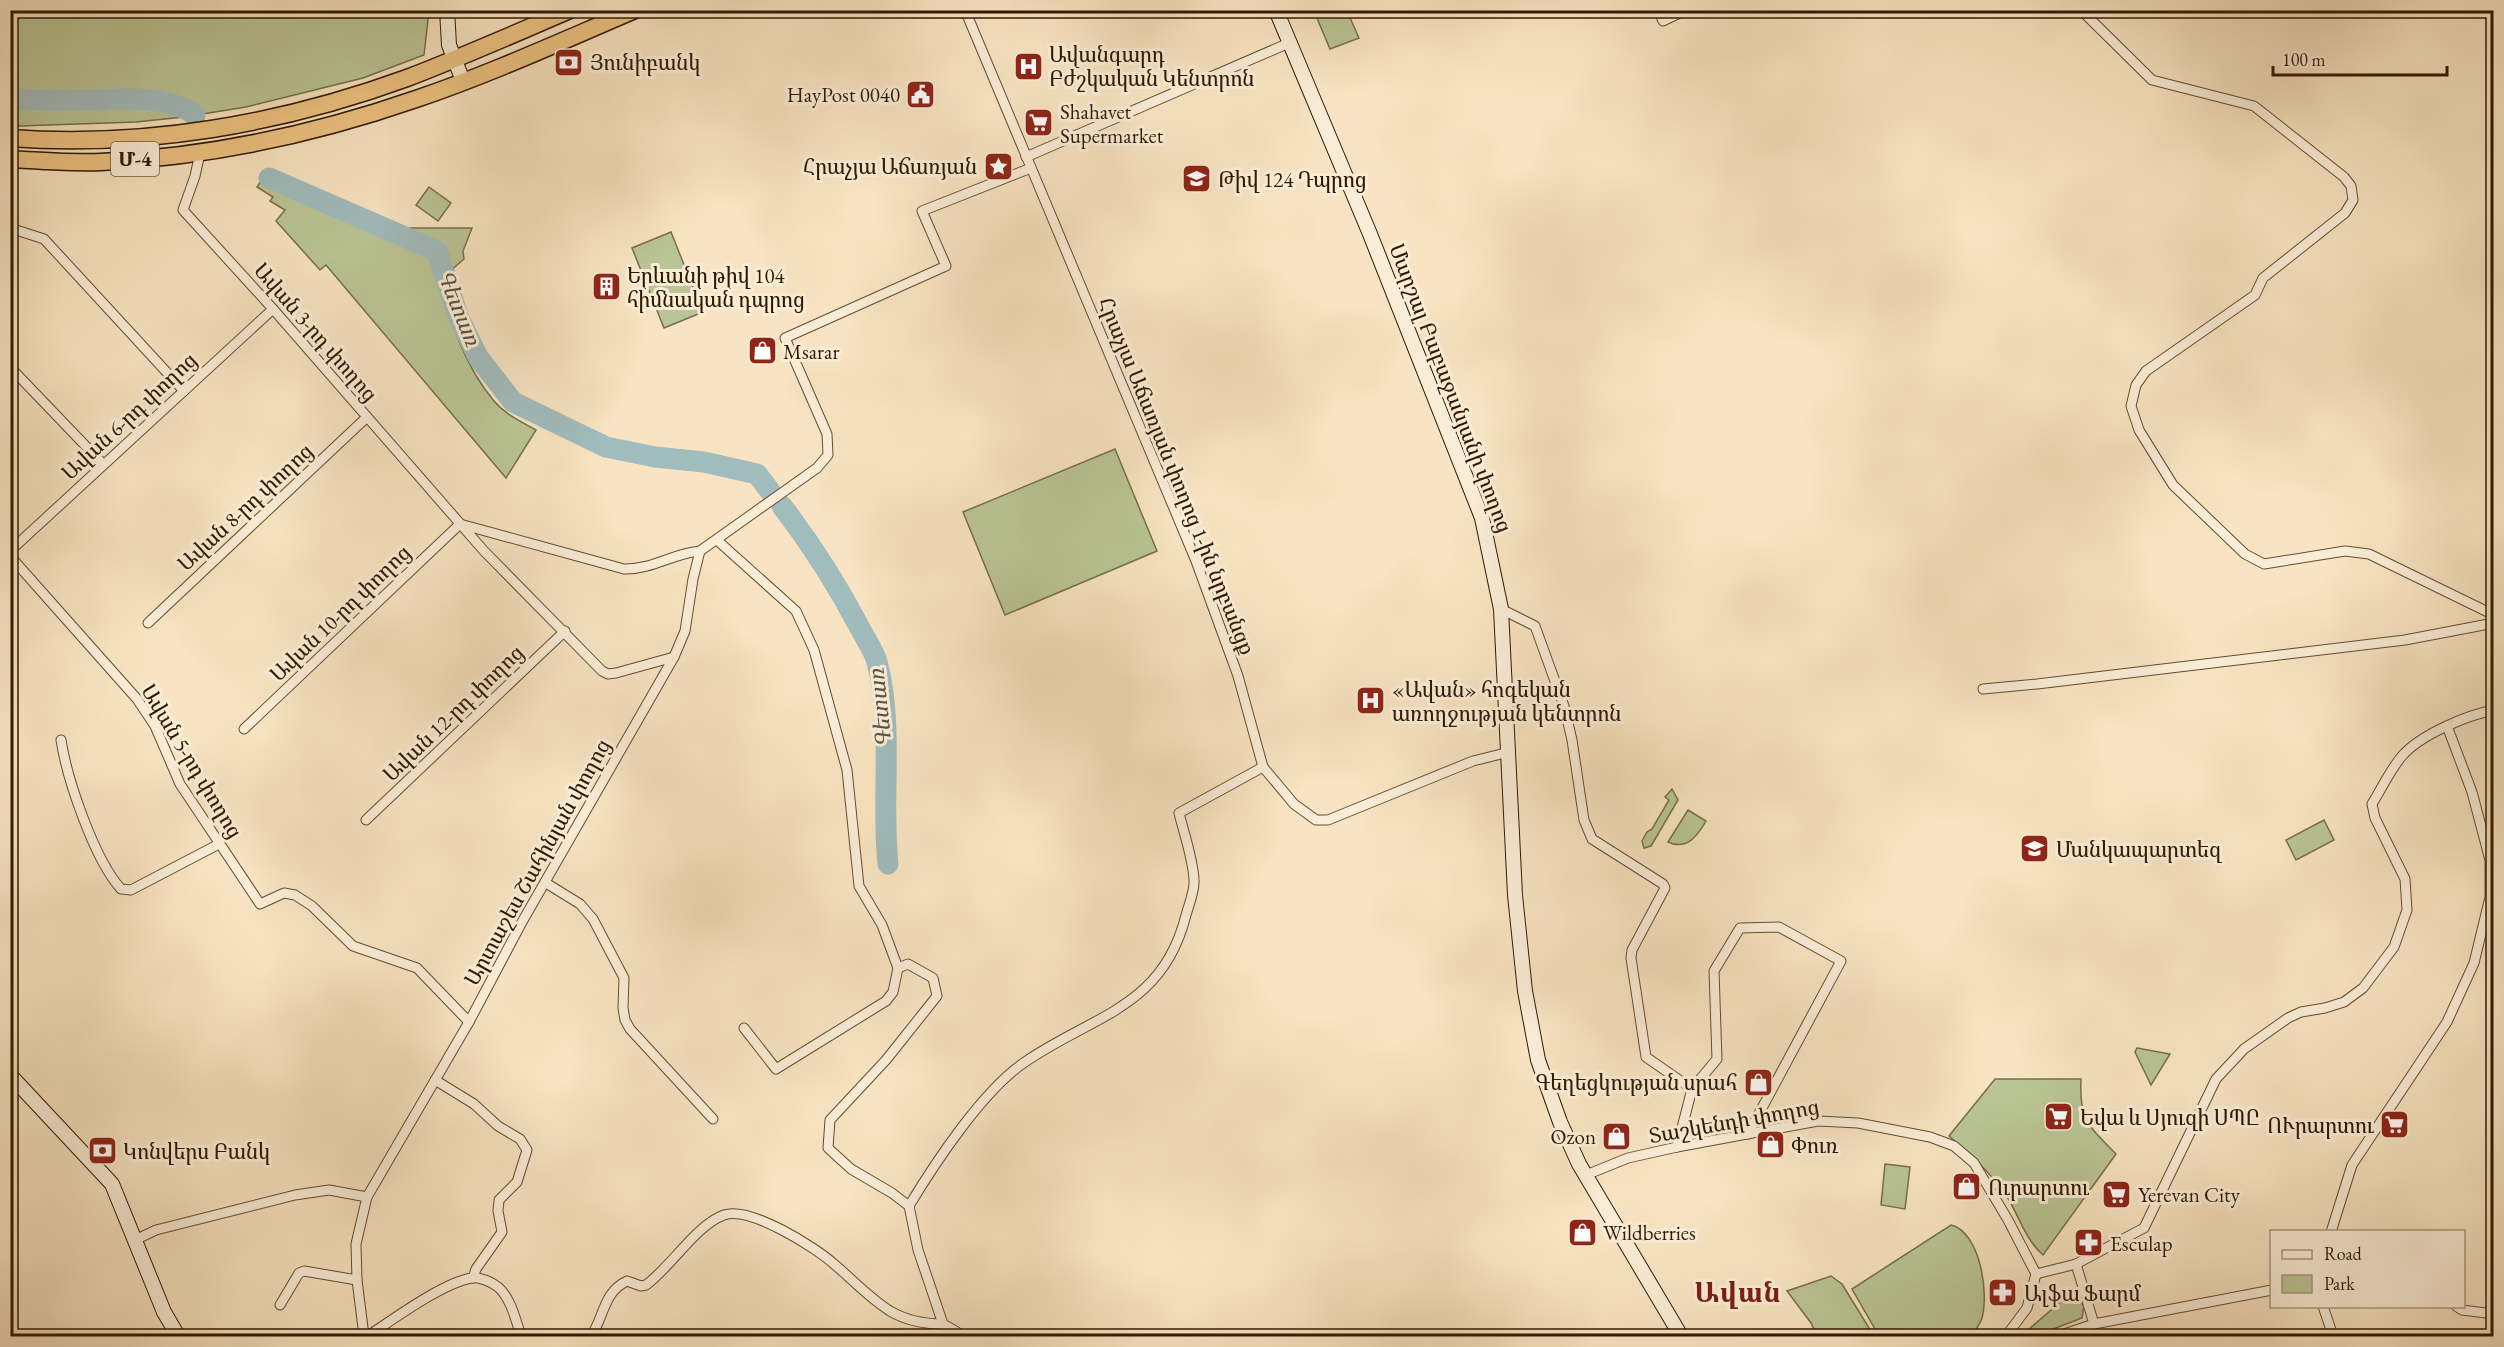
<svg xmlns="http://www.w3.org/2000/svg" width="2504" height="1347" font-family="'EB Garamond','Noto Serif Armenian',serif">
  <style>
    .green { fill: #bac595; stroke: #756f4a; stroke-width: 1.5 }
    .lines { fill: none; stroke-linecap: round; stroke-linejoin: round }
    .river { stroke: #a1bcbd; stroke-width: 21 }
    .street-casing { stroke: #624c30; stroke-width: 11 }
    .secondary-casing { stroke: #301900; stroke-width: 16 }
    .highway-casing { stroke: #301900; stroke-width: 19 }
    .street { stroke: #faedd7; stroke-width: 9 }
    .secondary { stroke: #faedd7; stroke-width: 14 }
    .highway { stroke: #ecc281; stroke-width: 16 }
    .labels { text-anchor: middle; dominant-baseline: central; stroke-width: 6; stroke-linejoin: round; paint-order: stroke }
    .shield { fill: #faedd7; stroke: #6d5940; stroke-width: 1.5 }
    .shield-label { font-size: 20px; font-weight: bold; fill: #301900 }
    .poi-label { font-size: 21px; fill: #301900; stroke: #faedd7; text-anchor: start }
    .street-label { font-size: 21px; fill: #301900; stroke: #faedd7 }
    .water-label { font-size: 22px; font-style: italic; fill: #585242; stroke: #faedd7 }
    .district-label { font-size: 27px; font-weight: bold; letter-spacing: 1.5px; fill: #7a1f14; stroke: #faedd7 }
  </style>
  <rect width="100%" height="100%" fill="#f8e4c2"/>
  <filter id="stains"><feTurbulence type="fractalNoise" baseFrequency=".00333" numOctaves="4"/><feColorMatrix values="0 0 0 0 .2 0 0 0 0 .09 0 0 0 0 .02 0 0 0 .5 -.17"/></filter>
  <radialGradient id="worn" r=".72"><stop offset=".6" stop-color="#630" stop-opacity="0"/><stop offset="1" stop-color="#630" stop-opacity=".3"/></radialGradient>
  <!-- green -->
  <g class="green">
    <path d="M10 11 11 10 429 11 424 55 363 78 246 107 184 117 136 122 19 126 11 125Z"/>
    <path d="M1314 11H1347L1359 38 1330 49Z"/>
    <path d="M1004 157 1008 167 992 174 988 165Z"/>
    <path d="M269 170 398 228H472L463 251 464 259 441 279C449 321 466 368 494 401 505 414 521 422 536 430L506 478 326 265 320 270 276 221 285 210 270 201 273 197 257 187Z"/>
    <path d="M429 187 451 203 438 221 416 205Z"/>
    <path d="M671 232 703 312 664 328 632 248Z"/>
    <path d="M1115 449 1157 551 1005 615 963 512Z"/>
    <path d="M1672 789 1678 800 1651 846 1644 848 1642 841 1647 832 1652 829 1669 800 1665 797Z"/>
    <path d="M1688 810 1706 821C1698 835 1687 851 1668 842Z"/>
    <path d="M2324 820 2334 840 2296 860 2286 840Z"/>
    <path d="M2137 1048 2170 1054 2151 1085 2135 1052Z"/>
    <path d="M1995 1079H2081C2079 1121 2088 1125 2116 1154L2043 1255C2026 1240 2020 1219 2009 1200 1993 1175 1972 1155 1949 1136Z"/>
    <path d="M1885 1164 1910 1167 1905 1209 1881 1205Z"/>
    <path d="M1951 1225C1980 1232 1989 1292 1982 1318 1980 1324 1976 1329 1973 1335L1971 1336H1879L1852 1289Z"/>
    <path d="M1831 1276 1842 1284 1874 1336H1817L1811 1323 1787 1291Z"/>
    <path d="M2072 1292 2084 1306 2082 1318 2035 1336H2021Z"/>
  </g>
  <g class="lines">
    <!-- river -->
    <g class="river">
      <path d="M10 99C34 100 57 101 81 100 115 100 166 93 195 115"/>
      <path d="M269 178 437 251 458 316 478 357 513 402 606 447 655 457 704 462 757 474 770 491"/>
      <path d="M782 506C812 545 838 586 861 630 866 640 874 651 877 662 894 725 881 799 888 864"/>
    </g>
    <defs>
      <g id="street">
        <path d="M965 10 1196 561 1238 676 1263 767 1294 804 1316 820H1328L1473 761 1509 752"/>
        <path d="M1658 10 1663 21 1686 10"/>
        <path d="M2081 10 2152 80 2254 106 2344 177 2351 186 2353 200 2345 213 2263 278 2255 295 2146 371 2136 385 2131 406 2139 430 2173 485 2245 554 2264 564 2345 551 2369 554 2494 615"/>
        <path d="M200 153 195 176 183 210 273 309 484 551 602 671 608 674 616 673 674 657"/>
        <path d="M1026 157 1289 43"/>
        <path d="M10 228 44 239 184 391"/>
        <path d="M10 367 103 464"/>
        <path d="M718 541 796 611 814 650 847 770 859 886 882 925 898 968 893 992 886 1001 776 1069 744 1028"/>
        <path d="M10 551 273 309"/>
        <path d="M10 556 137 699 155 726 180 784 260 904 284 893 295 895 312 906 353 946 417 968 469 1022"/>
        <path d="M1501 609 1535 626 1564 706 1572 740 1584 820 1592 839 1663 884 1665 888 1632 950 1631 958 1646 1057 1692 1089 1677 1147"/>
        <path d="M148 623 367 417"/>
        <path d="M1983 689 2037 684 2405 640 2494 623"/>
        <path d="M244 729 460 524 624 569C651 570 674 553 700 551"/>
        <path d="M61 740C67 779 94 859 121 889L131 890 219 844"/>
        <path d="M366 820 565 631"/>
        <path d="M546 883 580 904 593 919 624 978 623 1008 625 1020 630 1029 713 1119"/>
        <path d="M898 968 908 964 933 978 937 996 886 1060 830 1120 828 1148 851 1169 892 1193 909 1206"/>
        <path d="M435 1080 474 1104 498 1126 520 1139 527 1150 517 1182 499 1200 498 1211 502 1232 476 1269 473 1278"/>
        <path d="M1692 1089 1717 1059 1714 971 1740 928 1779 927 1841 961 1748 1134"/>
        <path d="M1586 1175 1628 1158 1677 1147 1818 1121 1858 1123 1930 1137 1954 1146 1974 1163 2008 1220 2036 1274 2027 1308 2006 1336"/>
        <path d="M2331 1232 2352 1165 2447 1022 2474 963 2490 897V860L2472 792 2447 726"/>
        <path d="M135 1240 156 1230 295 1195 329 1190 367 1197"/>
        <path d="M2076 1264 2094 1324"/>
        <path d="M2036 1274 2076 1264 2144 1228 2216 1079 2244 1049 2288 1018 2301 1012 2325 1008 2344 1002 2363 988 2394 947 2407 910 2405 879 2375 818 2372 804C2382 788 2390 770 2402 756 2420 735 2467 715 2494 710"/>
        <path d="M280 1305 299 1273 304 1271 357 1280"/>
        <path d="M2323 1306 2333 1336"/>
        <path d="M2456 1306 2462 1310 2494 1314"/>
        <path d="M364 1336 357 1280 356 1244 367 1197 469 1022 522 922 674 657 685 631 693 579 700 551 817 468 828 455 827 434 785 338 946 266 922 211 1031 168"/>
        <path d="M368 1336C392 1320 444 1282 472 1278 480 1277 492 1282 498 1287 511 1298 516 1321 521 1336"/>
        <path d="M591 1336C604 1318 603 1292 627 1281L641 1286 646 1285C671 1267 696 1225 724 1215 750 1206 815 1247 834 1264 853 1280 869 1298 890 1311 907 1321 924 1324 943 1324"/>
        <path d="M961 1336 957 1332 943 1324 918 1250 909 1206C935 1163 983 1090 1025 1062 1093 1015 1163 1008 1186 915 1189 904 1195 890 1194 880 1193 858 1184 834 1179 813L1263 767"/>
        <path d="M2058 1336 2094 1324 2272 1290"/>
      </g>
      <g id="secondary">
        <path d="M447 10 449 45 463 81"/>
        <path d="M1276 10 1370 234 1482 518 1501 609 1515 895 1525 991 1538 1060 1560 1122 1579 1164 1681 1336"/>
        <path d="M10 1075 112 1184 164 1312 178 1336"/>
      </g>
      <g id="highway">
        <path d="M10 138C145 148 281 124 407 78 462 57 516 33 570 10"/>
        <path d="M10 159C41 161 71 163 101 162 208 157 315 134 416 99 490 74 562 41 635 10"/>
      </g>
    </defs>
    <!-- street casing -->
    <use href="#street" class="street-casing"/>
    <!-- secondary casing -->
    <use href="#secondary" class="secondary-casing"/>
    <!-- highway casing -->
    <use href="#highway" class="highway-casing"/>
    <!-- street -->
    <use href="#street" class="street"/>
    <!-- secondary -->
    <use href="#secondary" class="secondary"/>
    <!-- highway -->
    <use href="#highway" class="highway"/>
  </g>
  <!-- icons -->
  <defs>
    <symbol id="bank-square" viewBox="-11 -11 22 22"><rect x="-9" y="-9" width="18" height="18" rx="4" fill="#8f2418" stroke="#faedd7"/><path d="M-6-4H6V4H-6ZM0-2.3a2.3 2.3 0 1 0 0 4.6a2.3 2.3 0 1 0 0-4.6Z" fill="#fff"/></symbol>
    <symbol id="hospital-square" viewBox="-11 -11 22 22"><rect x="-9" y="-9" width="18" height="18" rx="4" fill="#8f2418" stroke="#faedd7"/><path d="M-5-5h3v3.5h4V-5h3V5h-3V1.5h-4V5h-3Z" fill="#fff"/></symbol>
    <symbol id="civic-square" viewBox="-11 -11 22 22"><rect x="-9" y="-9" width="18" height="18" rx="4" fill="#8f2418" stroke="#faedd7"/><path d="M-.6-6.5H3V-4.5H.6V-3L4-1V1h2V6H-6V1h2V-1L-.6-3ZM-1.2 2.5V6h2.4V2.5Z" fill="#fff"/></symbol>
    <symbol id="supermarket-square" viewBox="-11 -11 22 22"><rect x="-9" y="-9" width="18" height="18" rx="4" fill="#8f2418" stroke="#faedd7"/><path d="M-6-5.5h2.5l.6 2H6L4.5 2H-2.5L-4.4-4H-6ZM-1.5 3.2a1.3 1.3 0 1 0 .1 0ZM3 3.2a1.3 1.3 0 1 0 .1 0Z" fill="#fff"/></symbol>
    <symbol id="sight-square" viewBox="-11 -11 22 22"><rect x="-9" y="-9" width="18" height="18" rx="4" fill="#8f2418" stroke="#faedd7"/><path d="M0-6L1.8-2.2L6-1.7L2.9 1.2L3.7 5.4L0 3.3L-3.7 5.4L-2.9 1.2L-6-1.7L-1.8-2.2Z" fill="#fff"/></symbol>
    <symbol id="school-square" viewBox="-11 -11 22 22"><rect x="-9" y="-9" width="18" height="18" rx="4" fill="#8f2418" stroke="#faedd7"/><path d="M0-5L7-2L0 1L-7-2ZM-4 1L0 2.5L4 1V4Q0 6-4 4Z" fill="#fff"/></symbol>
    <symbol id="building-square" viewBox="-11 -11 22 22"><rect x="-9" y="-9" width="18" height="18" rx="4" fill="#8f2418" stroke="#faedd7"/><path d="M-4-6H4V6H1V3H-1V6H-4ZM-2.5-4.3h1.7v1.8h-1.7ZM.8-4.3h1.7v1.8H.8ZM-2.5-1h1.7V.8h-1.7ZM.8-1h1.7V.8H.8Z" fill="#fff"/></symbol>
    <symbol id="shop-square" viewBox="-11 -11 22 22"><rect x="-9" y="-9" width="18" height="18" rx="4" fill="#8f2418" stroke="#faedd7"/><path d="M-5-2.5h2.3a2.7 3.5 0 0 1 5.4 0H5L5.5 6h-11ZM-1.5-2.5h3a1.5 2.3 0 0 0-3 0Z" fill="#fff"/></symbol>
    <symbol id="pharmacy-square" viewBox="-11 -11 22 22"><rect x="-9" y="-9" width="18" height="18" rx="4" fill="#8f2418" stroke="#faedd7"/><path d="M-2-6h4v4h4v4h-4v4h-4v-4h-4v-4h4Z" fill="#fff"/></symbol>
  </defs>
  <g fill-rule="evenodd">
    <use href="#bank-square" x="552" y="46" width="33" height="33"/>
    <use href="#hospital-square" x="1012" y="50" width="33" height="33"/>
    <use href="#civic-square" x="904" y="78" width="33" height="33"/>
    <use href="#supermarket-square" x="1022" y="106" width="33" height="33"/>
    <use href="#sight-square" x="982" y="150" width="33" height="33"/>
    <use href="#school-square" x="1180" y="162" width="33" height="33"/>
    <use href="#building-square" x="590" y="270" width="33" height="33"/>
    <use href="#shop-square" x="746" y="334" width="33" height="33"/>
    <use href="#hospital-square" x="1354" y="684" width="33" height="33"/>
    <use href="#school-square" x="2018" y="832" width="33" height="33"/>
    <use href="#shop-square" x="1742" y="1066" width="33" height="33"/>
    <use href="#supermarket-square" x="2042" y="1100" width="33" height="33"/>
    <use href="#supermarket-square" x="2378" y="1108" width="33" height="33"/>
    <use href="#shop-square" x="1600" y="1120" width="33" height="33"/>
    <use href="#shop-square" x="1754" y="1128" width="33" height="33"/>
    <use href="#bank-square" x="86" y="1134" width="33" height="33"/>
    <use href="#shop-square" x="1950" y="1170" width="33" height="33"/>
    <use href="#supermarket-square" x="2100" y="1178" width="33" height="33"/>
    <use href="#shop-square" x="1566" y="1216" width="33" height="33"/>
    <use href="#pharmacy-square" x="2072" y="1226" width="33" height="33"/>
    <use href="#pharmacy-square" x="1986" y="1276" width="33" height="33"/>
  </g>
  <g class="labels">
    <!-- shield labels -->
    <rect class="shield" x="111" y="142" width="48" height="34" rx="4.5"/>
    <g class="shield-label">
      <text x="135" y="159">Մ-4</text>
    </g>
    <!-- poi labels -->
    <g class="poi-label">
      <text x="1049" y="54">Ավանգարդ<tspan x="1049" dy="24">Բժշկական Կենտրոն</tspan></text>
      <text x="590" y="62">Յունիբանկ</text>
      <text x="900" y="94" text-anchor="end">HayPost 0040</text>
      <text x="1060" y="111">Shahavet<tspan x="1060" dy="24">Supermarket</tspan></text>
      <text x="977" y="166" text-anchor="end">Հրաչյա Աճառյան</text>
      <text x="1218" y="179">Թիվ 124 Դպրոց</text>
      <text x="627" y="275">Երևանի թիվ 104<tspan x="627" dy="24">հիմնական դպրոց</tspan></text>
      <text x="783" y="351">Msarar</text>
      <text x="1392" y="689">«Ավան» հոգեկան<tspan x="1392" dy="24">առողջության կենտրոն</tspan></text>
      <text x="2056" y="849">Մանկապարտեզ</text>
      <text x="1737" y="1082" text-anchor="end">Գեղեցկության սրահ</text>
      <text x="2080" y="1117">Եվա և Սյուզի ՍՊԸ</text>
      <text x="2374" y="1125" text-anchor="end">ՈՒրարտու</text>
      <text x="1596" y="1136" text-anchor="end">Ozon</text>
      <text x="1791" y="1145">Փուռ</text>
      <text x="123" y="1151">Կոնվերս Բանկ</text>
      <text x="1988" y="1187">Ուրարտու</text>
      <text x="2138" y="1194">Yerevan City</text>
      <text x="1603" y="1232">Wildberries</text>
      <text x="2110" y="1243">Esculap</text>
      <text x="2024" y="1293">Ալֆա Ֆարմ</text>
    </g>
    <!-- street labels -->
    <g class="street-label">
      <text transform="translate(316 332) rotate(49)">Ավան 3-րդ փողոց</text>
      <text transform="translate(1451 388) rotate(69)">Մարշալ Բաբաջանյանի փողոց</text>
      <text transform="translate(129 416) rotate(-43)">Ավան 6-րդ փողոց</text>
      <text transform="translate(1177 476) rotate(68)">Հրաչյա Աճառյան փողոց 1-ին նրբանցք</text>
      <text transform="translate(245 507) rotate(-43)">Ավան 8-րդ փողոց</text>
      <text transform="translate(340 613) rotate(-44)">Ավան 10-րդ փողոց</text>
      <text transform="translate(453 713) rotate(-44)">Ավան 12-րդ փողոց</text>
      <text transform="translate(192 761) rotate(59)">Ավան 5-րդ փողոց</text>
      <text transform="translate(537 862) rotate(-61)">Արտաշես Շահինյան փողոց</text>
      <text transform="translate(1734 1121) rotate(-10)">Տաշկենդի փողոց</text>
    </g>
    <!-- water labels -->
    <g class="water-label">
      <text transform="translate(459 308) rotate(68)">Գետառ</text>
      <text transform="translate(880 708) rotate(-96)">Գետառ</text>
    </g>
    <!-- district labels -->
    <g class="district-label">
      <text x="1738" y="1292">Ավան</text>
    </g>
  </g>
  <!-- margin -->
  <rect width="2504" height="1347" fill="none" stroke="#f8e4c2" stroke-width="36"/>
  <rect x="12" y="12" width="2480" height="1323" fill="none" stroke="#301900" stroke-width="3"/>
  <rect x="18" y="18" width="2468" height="1311" fill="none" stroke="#301900" stroke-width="1.5"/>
  <!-- legend -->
  <rect x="2270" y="1230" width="195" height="78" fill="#faedd7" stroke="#a99881" stroke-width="1.5"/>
  <rect x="2282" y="1250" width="30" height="9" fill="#faedd7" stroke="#a99881" stroke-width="1.5"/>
  <text x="2324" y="1260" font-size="18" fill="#301900">Road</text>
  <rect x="2282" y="1275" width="30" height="18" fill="#bac595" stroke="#a99881" stroke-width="1.5"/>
  <text x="2324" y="1290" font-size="18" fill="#301900">Park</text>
  <!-- scale -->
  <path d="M2273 66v9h174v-9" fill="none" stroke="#301900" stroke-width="3"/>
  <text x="2282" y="66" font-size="18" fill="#301900" stroke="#faedd7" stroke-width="4.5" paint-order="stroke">100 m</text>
  <rect width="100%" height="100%" filter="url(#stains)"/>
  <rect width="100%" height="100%" fill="url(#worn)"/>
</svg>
